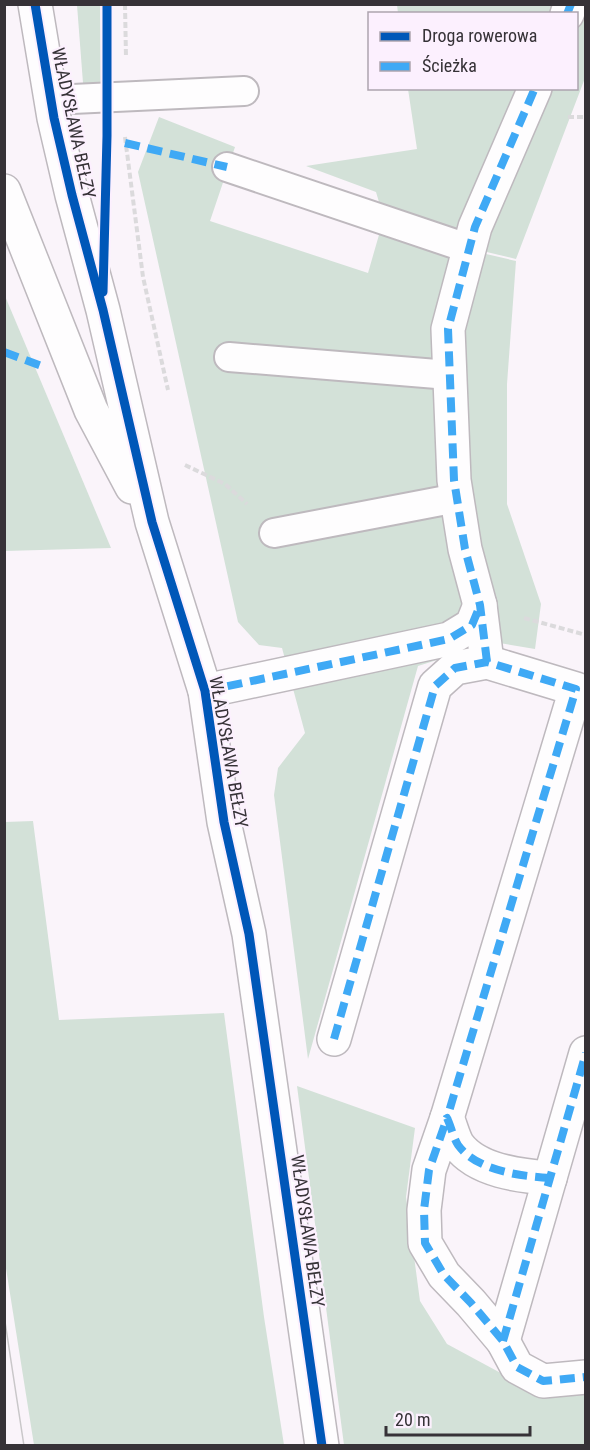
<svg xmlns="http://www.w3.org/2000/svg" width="590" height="1450" font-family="'Roboto Condensed',sans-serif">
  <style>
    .green { fill: #d3e1d8 }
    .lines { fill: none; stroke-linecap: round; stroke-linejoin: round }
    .service-casing { stroke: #beb9be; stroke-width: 32 }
    .minor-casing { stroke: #beb9be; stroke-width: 36 }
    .path { stroke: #dbdadc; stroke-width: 4; stroke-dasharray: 6 3; stroke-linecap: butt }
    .service { stroke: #fefdfe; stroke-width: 28 }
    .minor { stroke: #fefdfe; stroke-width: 33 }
    .tram { stroke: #c9c7c9; stroke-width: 1.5 }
    .quiet { stroke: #3fa9f5; stroke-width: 8; stroke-dasharray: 15 8; stroke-linecap: butt }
    .cycleway-casing { stroke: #fcf0fe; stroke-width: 13 }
    .cycleway { stroke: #0057b8; stroke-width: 9 }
    .labels { text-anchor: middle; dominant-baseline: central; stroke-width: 4.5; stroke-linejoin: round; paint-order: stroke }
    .street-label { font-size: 18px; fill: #363237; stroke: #fcf0fe }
  </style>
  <rect width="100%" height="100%" fill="#faf4fa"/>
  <!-- green -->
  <g class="green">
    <path d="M77 5H100L101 89 83 83Z"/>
    <path d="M397 5H585V78L516 259 470 248 384 219 376 192 306 166 417 149 408 89 576 88V14L398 13Z"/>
    <path d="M159 117 235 147 210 221 368 273 383 221 469 250 516 261 507 384V504L541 604 535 649 494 642 418 666 308 1059 274 795 278 768 305 733 282 648 259 645 238 622 138 172Z"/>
    <path d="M4 296H5L111 548 5 551Z"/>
    <path d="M33 821 59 1020 224 1013 264 1317 284 1445H34L5 1262V822Z"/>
    <path d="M297 1086 415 1128 406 1197 420 1301 447 1344 523 1385 585 1392V1445H344Z"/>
  </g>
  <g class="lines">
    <defs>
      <g id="service">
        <path d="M51 100 244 91"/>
        <path d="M227 167 470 249"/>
        <path d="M229 357 449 375"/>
        <path d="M274 533 457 498"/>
      </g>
      <g id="minor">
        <path d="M35 4 54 118 72 195 103 310 152 522 205 691 224 822 249 934 322 1446"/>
        <path d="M567 14 571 4"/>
        <path d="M4 191 91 410 132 487"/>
        <path d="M487 662 480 605 465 549 454 480 448 329 475 227 535 88"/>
        <path d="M205 691 449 639 472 625 480 605"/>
        <path d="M334 1039 435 686 455 668 487 662 576 689 447 1118"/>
        <path d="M550 1178C520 1176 477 1171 458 1145 453 1137 451 1126 447 1118L429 1170 424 1210 425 1243 444 1275 471 1303 503 1341 517 1367 543 1381 586 1377"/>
        <path d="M503 1341 586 1053"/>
      </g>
    </defs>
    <!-- service casing -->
    <use href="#service" class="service-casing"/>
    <!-- minor casing -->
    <use href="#minor" class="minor-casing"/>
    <!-- path -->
    <g class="path">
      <path d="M125 4 126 58"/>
      <path d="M568 117H586"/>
      <path d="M125 137 143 277 168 390"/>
      <path d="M185 465 225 484 247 504"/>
      <path d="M524 618 586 635"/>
    </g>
    <!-- service -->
    <use href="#service" class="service"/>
    <!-- minor -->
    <use href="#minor" class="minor"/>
    <!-- tram -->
    <path class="tram" d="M4 1315 24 1446"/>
    <!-- quiet -->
    <g class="quiet">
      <path d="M567 14 571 4"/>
      <path d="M125 143 227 167"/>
      <path d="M4 352 44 367"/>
      <path d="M487 662 480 605 465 549 454 480 448 329 475 227 535 88"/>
      <path d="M205 691 449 639 472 625 479 608"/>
      <path d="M334 1039 435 686 455 668 487 662 576 689 447 1118"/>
      <path d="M550 1178C520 1176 477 1171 458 1145 453 1137 451 1126 447 1118L429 1170 424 1210 425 1243 444 1275 471 1303 503 1341 517 1367 543 1381 586 1377"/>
      <path d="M503 1341 586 1053"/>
    </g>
    <defs>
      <g id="cycleway">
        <path d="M35 4 54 118 72 195 103 310 152 522 205 691 224 822 249 934 322 1446"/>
        <path d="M103 292 107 136V4"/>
      </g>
    </defs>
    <!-- cycleway casing -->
    <use href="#cycleway" class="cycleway-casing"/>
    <!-- cycleway -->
    <use href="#cycleway" class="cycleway"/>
  </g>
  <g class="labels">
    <!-- street labels -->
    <g class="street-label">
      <text transform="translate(74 123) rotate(78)">WŁADYSŁAWA BEŁZY</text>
      <text transform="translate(229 752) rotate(80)">WŁADYSŁAWA BEŁZY</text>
      <text transform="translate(308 1231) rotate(82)">WŁADYSŁAWA BEŁZY</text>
    </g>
  </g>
  <!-- border -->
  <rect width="590" height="1450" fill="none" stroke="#363237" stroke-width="12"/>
  <!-- legend -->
  <rect x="368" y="12" width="210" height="78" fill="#fcf0fe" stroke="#ada4ae" stroke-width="1.5"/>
  <rect x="380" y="32" width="30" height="9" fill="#0057b8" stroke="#ada4ae" stroke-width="1.5"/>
  <text x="422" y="42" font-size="18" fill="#363237">Droga rowerowa</text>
  <rect x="380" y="62" width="30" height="9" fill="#3fa9f5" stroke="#ada4ae" stroke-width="1.5"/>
  <text x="422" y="72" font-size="18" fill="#363237">Ścieżka</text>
  <!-- scale -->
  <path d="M386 1426v9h144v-9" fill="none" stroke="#363237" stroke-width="3"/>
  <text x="395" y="1426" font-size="18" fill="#363237" stroke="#fcf0fe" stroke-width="4.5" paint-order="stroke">20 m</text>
</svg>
